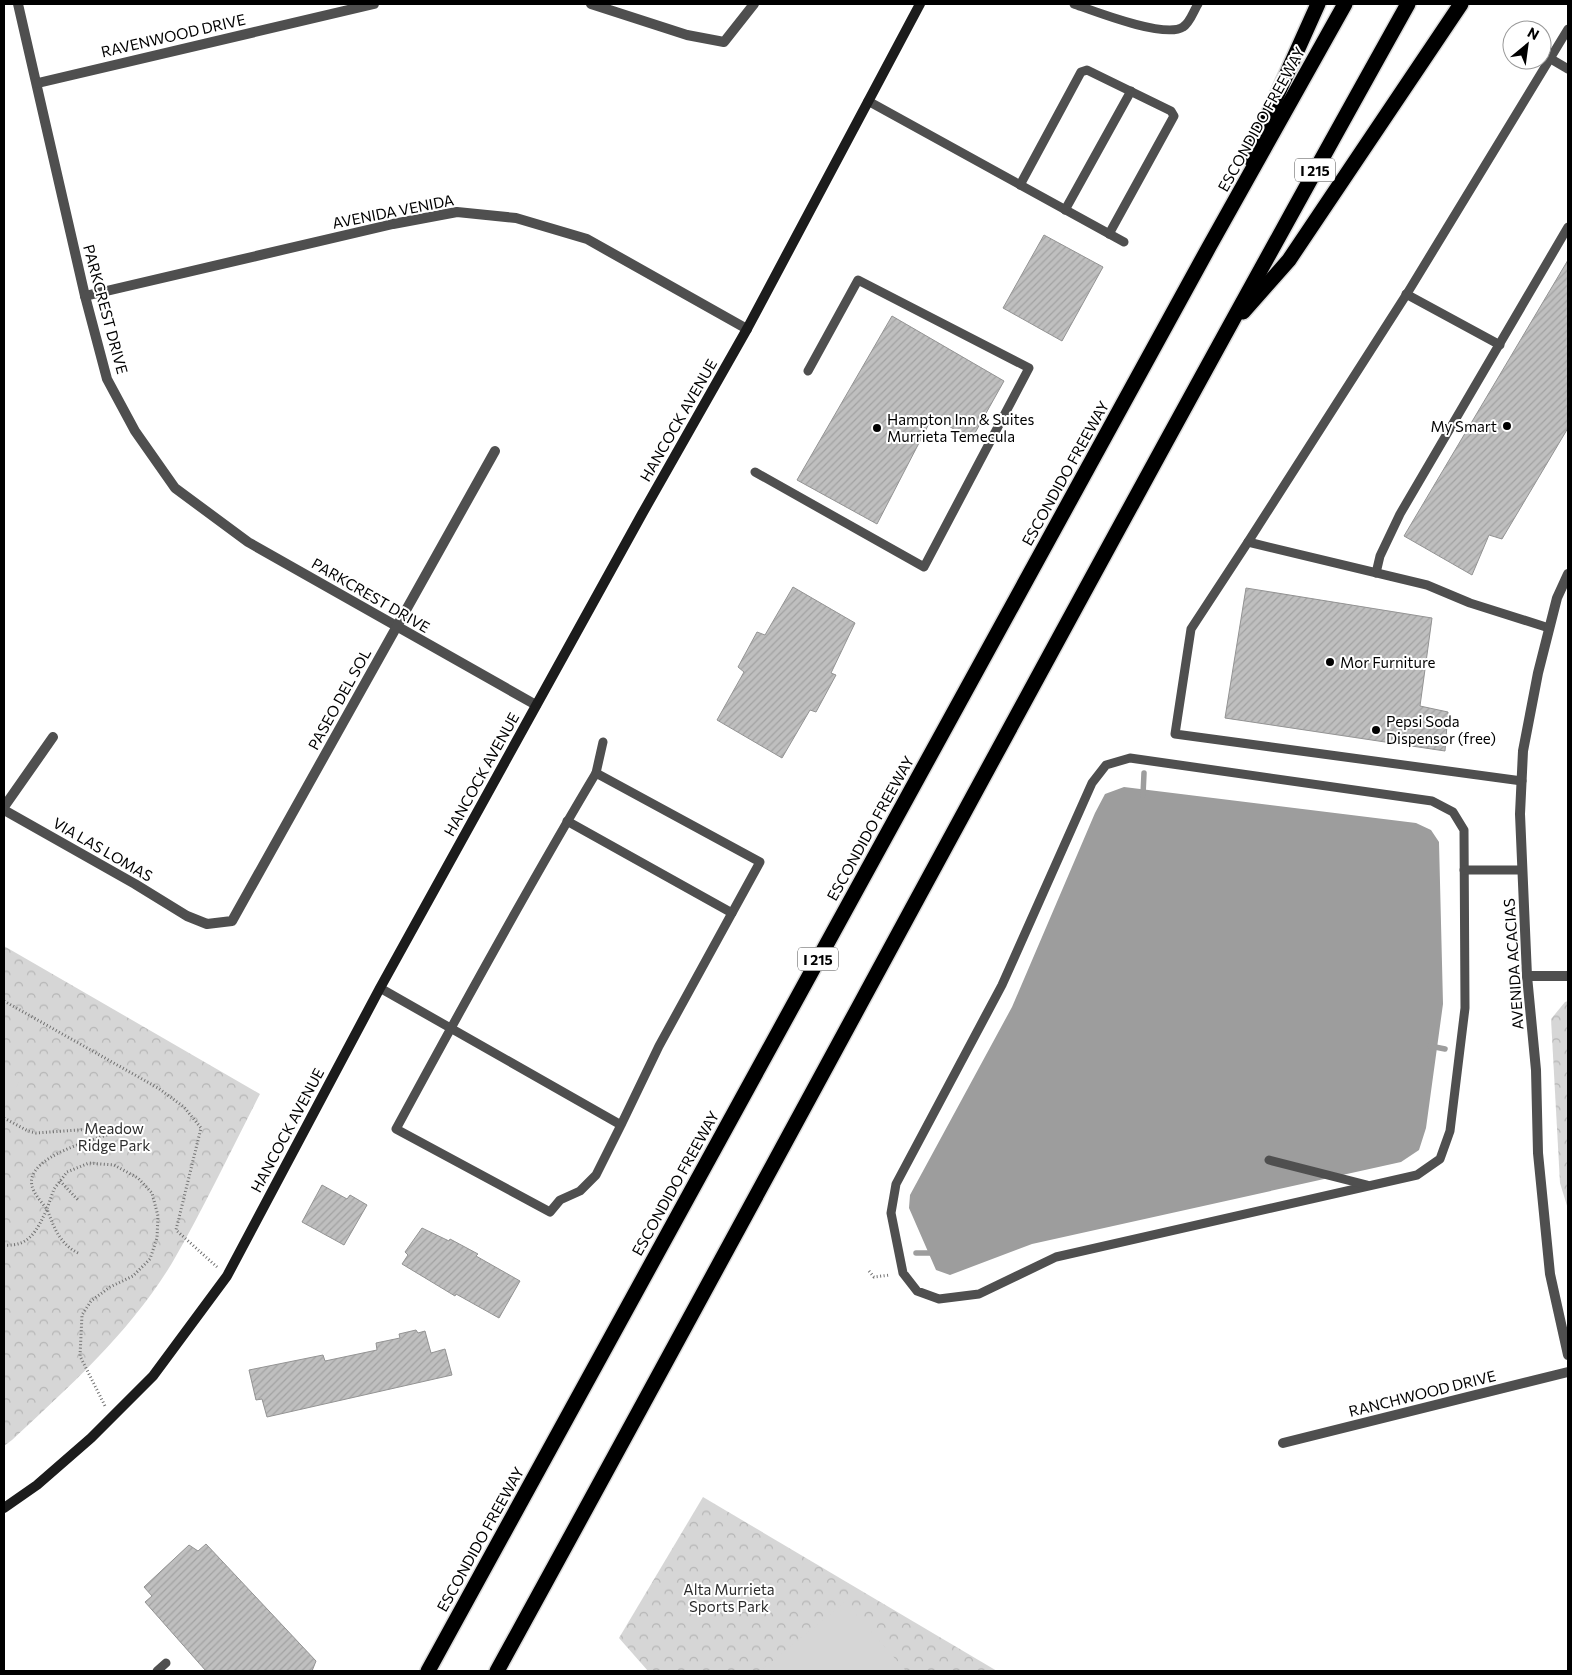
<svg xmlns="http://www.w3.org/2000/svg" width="1572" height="1675" font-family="Commissioner,sans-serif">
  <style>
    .forest { fill: url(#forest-crowns) }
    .garden { fill: #d6d6d6 }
    .water { fill: #9d9d9d }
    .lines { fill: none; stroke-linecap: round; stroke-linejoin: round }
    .stream { stroke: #9d9d9d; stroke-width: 5.5 }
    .building { fill: url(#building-hatch); stroke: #939393 }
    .highway-casing { stroke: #dbdbdb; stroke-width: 18 }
    .path { stroke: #717171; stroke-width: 3; stroke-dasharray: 1 2.5; stroke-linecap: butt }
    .lane { stroke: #4f4f4f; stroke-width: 9 }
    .street { stroke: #4f4f4f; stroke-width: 10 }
    .secondary { stroke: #1c1c1c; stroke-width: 10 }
    .highway { stroke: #000; stroke-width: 15 }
    .poi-dot { fill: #000; stroke: #fff; stroke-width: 2 }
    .labels { text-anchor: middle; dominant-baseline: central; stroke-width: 4; stroke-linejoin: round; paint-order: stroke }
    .shield { fill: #fff; stroke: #4c4c4c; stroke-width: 1 }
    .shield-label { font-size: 14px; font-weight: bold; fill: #000 }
    .street-label { font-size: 15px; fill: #000; stroke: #fff }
    .poi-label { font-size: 15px; fill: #000; stroke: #fff; text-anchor: start }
    .park-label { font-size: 15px; fill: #2d2d2d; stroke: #fff }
  </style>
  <defs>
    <pattern id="forest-crowns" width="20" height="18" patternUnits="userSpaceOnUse" patternTransform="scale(1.25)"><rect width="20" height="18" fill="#d6d6d6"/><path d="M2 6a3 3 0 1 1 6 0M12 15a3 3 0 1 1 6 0" fill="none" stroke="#b6b6b6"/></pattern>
    <pattern id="building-hatch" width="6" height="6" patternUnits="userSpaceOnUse" patternTransform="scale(1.25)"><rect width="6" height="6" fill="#bfbfbf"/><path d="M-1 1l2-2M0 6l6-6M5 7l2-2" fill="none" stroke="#a2a2a2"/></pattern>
  </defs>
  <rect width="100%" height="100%" fill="#fff"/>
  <!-- forest -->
  <g class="forest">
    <path d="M4 946 260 1094C231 1150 204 1208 172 1263 131 1331 70 1386 12 1440L4 1446Z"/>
    <path d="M1568 1001V1209L1560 1183 1551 1019 1565 1002Z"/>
    <path d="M703 1497 997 1671H648L619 1638Z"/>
  </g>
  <!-- garden -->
  <g class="garden">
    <path d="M4 1069 21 1079 4 1108Z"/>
    <path d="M845 1602 906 1671H760Z"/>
  </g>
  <!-- water -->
  <path class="water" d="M1124 787 1416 823 1431 830 1439 842 1443 1004 1426 1128 1419 1150 1401 1162 1032 1244 950 1275 936 1270 909 1208 910 1195 1012 1007 1095 813 1105 794Z"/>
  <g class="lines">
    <!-- stream -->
    <g class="stream">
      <path d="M1143 795 1144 773"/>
      <path d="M1430 1046 1445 1049"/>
      <path d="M916 1253H936"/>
    </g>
  </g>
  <!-- building -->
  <g class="building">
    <path d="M1044 235 1103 267 1062 341 1003 308Z"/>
    <path d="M1568 260V428L1502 539 1489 535 1472 575 1404 536Z"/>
    <path d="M892 316 1004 381 971 440 933 416 877 524 797 480Z"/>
    <path d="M793 587 855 623 831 673 836 675 816 712 810 710 782 758 717 720 744 672 738 667 757 632 765 635Z"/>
    <path d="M1246 588 1432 618 1420 706 1448 712 1445 751 1225 718Z"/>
    <path d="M322 1185 347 1199 350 1195 367 1205 344 1245 302 1222Z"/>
    <path d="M422 1228 449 1241 450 1239 478 1254 476 1256 520 1281 499 1318 456 1294 455 1296 402 1264 408 1255 405 1252Z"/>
    <path d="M416 1330 418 1333 425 1331 431 1353 445 1349 452 1375 267 1417 262 1399 256 1400 249 1370 323 1355 325 1361 377 1350 376 1343 400 1338 399 1334Z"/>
    <path d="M206 1544 316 1661 312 1671H206L145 1602 152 1596 144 1587 189 1545 198 1551Z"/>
  </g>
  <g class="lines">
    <defs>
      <g id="highway">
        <path d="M1249 158 1318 4"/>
        <path d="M1243 312 1289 260 1461 4"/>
        <path d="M428 1671 1209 247 1345 4"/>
        <path d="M497 1671C802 1116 1099 557 1408 4"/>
      </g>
    </defs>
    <!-- highway casing -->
    <use href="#highway" class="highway-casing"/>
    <!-- path -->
    <g class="path">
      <path d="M4 1001 158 1088 184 1107 201 1128 176 1230 217 1267"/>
      <path d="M4 1118 28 1131 36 1133 104 1128 107 1131V1135C89 1141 25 1158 32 1186 34 1194 42 1203 47 1209 37 1230 30 1247 4 1245"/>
      <path d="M60 1181 79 1201"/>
      <path d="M78 1253C60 1244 54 1228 47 1209L54 1189 67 1172 89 1163 114 1165 138 1178 152 1193 158 1216 157 1238 150 1259 133 1276 110 1287 91 1301 82 1315 80 1356 105 1406"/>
      <path d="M869 1271 874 1277 890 1275"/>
    </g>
    <!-- lane -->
    <g class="lane">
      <path d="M1074 4C1094 11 1165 39 1183 27 1190 23 1194 10 1198 4"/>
      <path d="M1551 59 1568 69"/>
      <path d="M868 101 1124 242"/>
      <path d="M1020 185 1081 72 1087 70 1171 111 1174 116 1109 234"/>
      <path d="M1065 210 1131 91"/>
      <path d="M1406 294 1500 345"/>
      <path d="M755 472 924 567 1029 368 858 280 808 371"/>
      <path d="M1248 542 1408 292 1568 29"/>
      <path d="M1376 573 1380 556 1400 514 1568 227"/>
      <path d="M1130 758 1432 801 1453 812 1464 830 1465 1008 1450 1131 1440 1159 1417 1175 1056 1257 979 1294 939 1299 917 1291 903 1273 891 1213 896 1184 1002 985 1092 783 1106 765Z"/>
      <path d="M596 773 603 742"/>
      <path d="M1522 781 1175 734 1191 629 1248 542 1427 585 1470 603 1549 628"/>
      <path d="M567 821 732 913"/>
      <path d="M1464 870H1522"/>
      <path d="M380 988 621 1125 659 1046 760 862 596 773C526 890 461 1009 396 1129L550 1212 560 1200 580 1191 596 1175 621 1125"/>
      <path d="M1269 1160 1367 1185"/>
      <path d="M157 1671 166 1663"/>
    </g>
    <!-- street -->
    <g class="street">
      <path d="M18 4 85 296 107 379 135 431 175 488 248 542 536 705"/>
      <path d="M591 4 687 35 724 42 754 4"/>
      <path d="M38 83 374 4"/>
      <path d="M85 296 393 224 457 212 516 218 587 239 747 329"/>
      <path d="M1568 574 1557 598 1538 673 1523 751 1520 814 1527 976 1536 1070 1538 1153 1550 1274 1568 1355"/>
      <path d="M4 807 53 737"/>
      <path d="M4 810 135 884 187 916 207 924 232 921 495 451"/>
      <path d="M1527 976H1568"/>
      <path d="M1283 1443 1568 1372"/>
    </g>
    <!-- secondary -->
    <path class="secondary" d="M4 1508 37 1485 91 1438 153 1376 227 1276 380 988 642 514 747 329 920 4"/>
    <!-- highway -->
    <use href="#highway" class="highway"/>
  </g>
  <!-- markers -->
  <g class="poi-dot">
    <circle cx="1507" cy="426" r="5"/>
    <circle cx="877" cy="428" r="5"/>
    <circle cx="1330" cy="662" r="5"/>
    <circle cx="1376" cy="730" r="5"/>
  </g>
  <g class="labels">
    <!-- shield labels -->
    <g class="shield">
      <rect x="1295" y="158.5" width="40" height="23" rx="4"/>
      <rect x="798" y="947.5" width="40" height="23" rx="4"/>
    </g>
    <g class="shield-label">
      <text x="1315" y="170">I 215</text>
      <text x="818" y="959">I 215</text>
    </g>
    <!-- street labels -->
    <g class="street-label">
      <text transform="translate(173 35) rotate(-13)">RAVENWOOD DRIVE</text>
      <text transform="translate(1261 119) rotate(-61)">ESCONDIDO FREEWAY</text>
      <text transform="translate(393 211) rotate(-11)">AVENIDA VENIDA</text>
      <text transform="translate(106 309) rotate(75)">PARKCREST DRIVE</text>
      <text transform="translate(678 420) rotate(-60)">HANCOCK AVENUE</text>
      <text transform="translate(1065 473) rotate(-61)">ESCONDIDO FREEWAY</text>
      <text transform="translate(371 595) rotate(30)">PARKCREST DRIVE</text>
      <text transform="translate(339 699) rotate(-61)">PASEO DEL SOL</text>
      <text transform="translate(481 774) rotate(-61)">HANCOCK AVENUE</text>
      <text transform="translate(870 828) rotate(-61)">ESCONDIDO FREEWAY</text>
      <text transform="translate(103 849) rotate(30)">VIA LAS LOMAS</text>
      <text transform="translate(1513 964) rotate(-94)">AVENIDA ACACIAS</text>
      <text transform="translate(287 1130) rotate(-62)">HANCOCK AVENUE</text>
      <text transform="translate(675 1183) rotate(-61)">ESCONDIDO FREEWAY</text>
      <text transform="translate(1422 1393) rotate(-14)">RANCHWOOD DRIVE</text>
      <text transform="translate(480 1539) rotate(-61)">ESCONDIDO FREEWAY</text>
    </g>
    <!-- poi labels -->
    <g class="poi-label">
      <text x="887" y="419">Hampton Inn &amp; Suites<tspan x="887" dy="17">Murrieta Temecula</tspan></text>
      <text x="1497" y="426" text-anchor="end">My Smart</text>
      <text x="1340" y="662">Mor Furniture</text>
      <text x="1386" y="721">Pepsi Soda<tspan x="1386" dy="17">Dispensor (free)</tspan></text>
    </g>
    <!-- park labels -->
    <g class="park-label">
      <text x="114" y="1128">Meadow<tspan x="114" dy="17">Ridge Park</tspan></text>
      <text x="729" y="1589">Alta Murrieta<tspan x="729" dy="17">Sports Park</tspan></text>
    </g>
  </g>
  <!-- border -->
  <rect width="1572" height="1675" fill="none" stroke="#000000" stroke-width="10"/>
  <!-- north arrow -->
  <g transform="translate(1527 45) rotate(29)"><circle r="24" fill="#ffffff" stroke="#999999"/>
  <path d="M0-4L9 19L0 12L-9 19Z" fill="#000000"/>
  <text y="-8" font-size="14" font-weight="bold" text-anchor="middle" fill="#000000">N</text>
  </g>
</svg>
